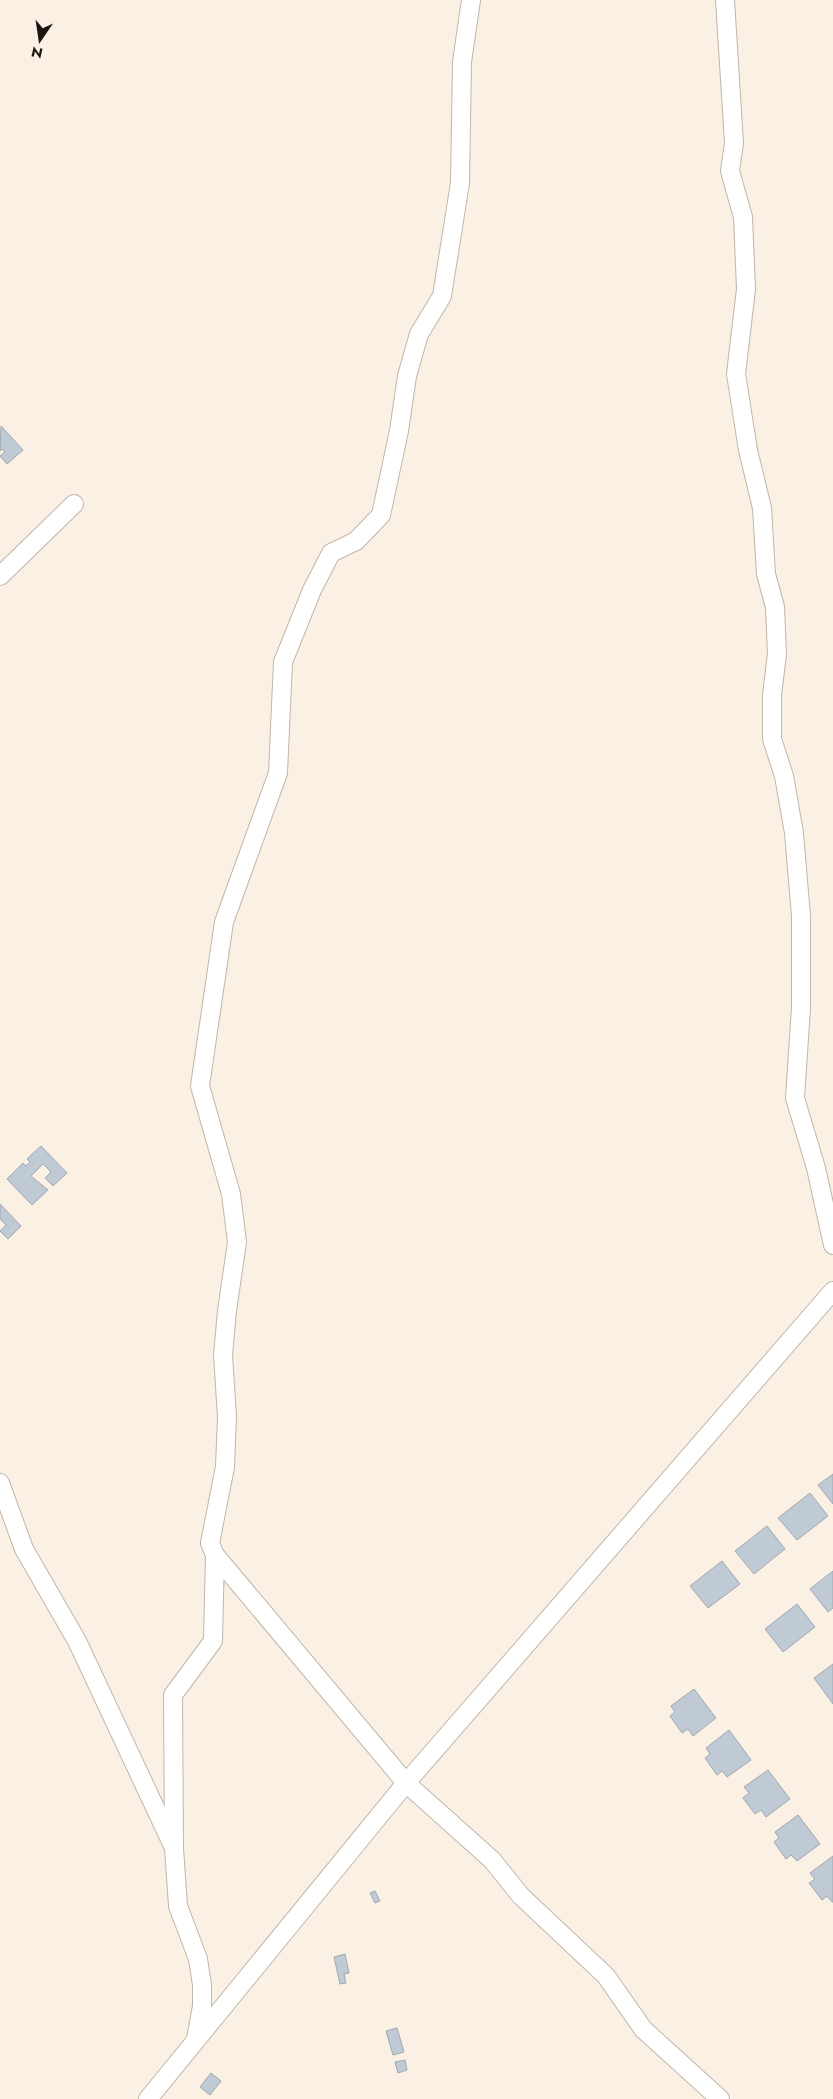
<svg xmlns="http://www.w3.org/2000/svg" width="833" height="2099" font-family="Jost,sans-serif">
  <style>
    .building { fill: #c0cad5; stroke: #9fa8b2 }
    .lines { fill: none; stroke-linecap: round; stroke-linejoin: round }
    .minor-casing { stroke: #c0b6ab; stroke-width: 20 }
    .minor { stroke: #fff; stroke-width: 18 }
  </style>
  <rect width="100%" height="100%" fill="#faf0e4"/>
  <!-- building -->
  <g class="building">
    <path d="M1 426 23 450 7 464 0 456 5 452 2 449 0 451Z"/>
    <path d="M41 1146 67 1173 53 1186 45 1178 51 1172 43 1164 31 1176 48 1190 32 1205 7 1179 23 1163 26 1166 30 1162 27 1159Z"/>
    <path d="M0 1204 21 1226 8 1239 0 1231 6 1225 0 1219Z"/>
    <path d="M833 1474V1504L818 1485Z"/>
    <path d="M810 1493 828 1516 797 1540 778 1518Z"/>
    <path d="M767 1526 785 1549 754 1574 735 1551Z"/>
    <path d="M722 1561 740 1584 708 1608 690 1586Z"/>
    <path d="M833 1571V1608L828 1612 810 1589Z"/>
    <path d="M797 1604 815 1627 783 1652 765 1629Z"/>
    <path d="M833 1664V1704L814 1678Z"/>
    <path d="M694 1689 716 1718 693 1736 688 1729 682 1733 670 1716 675 1712 671 1706Z"/>
    <path d="M729 1730 751 1760 727 1777 722 1771 717 1775 705 1758 710 1754 706 1748Z"/>
    <path d="M768 1770 790 1799 766 1817 761 1810 755 1814 743 1798 749 1793 744 1787Z"/>
    <path d="M798 1815 820 1844 797 1861 791 1855 786 1859 774 1842 779 1838 775 1832Z"/>
    <path d="M833 1856V1902H832L827 1896 822 1900 809 1883 815 1879 810 1873Z"/>
    <path d="M375 1891 380 1901 375 1903 370 1893Z"/>
    <path d="M345 1954 349 1973 344 1974 346 1983 340 1984 334 1957Z"/>
    <path d="M397 2028 404 2052 393 2055 386 2031Z"/>
    <path d="M405 2060 407 2070 398 2073 395 2062Z"/>
    <path d="M211 2073 221 2081 210 2095 200 2087Z"/>
  </g>
  <g class="lines">
    <defs>
      <g id="minor">
        <path d="M725 0 734 143 730 171 743 217 746 289 736 374 748 450 762 508 766 574 775 607 777 654 772 695V739L784 776 794 833 801 916V1008L795 1098 816 1168 833 1245"/>
        <path d="M0 576 74 504"/>
        <path d="M0 1483 24 1549 77 1641 174 1848 178 1906 198 1959 202 1985V2006L196 2039"/>
        <path d="M215 1555 406 1783 492 1860 521 1896 606 1976 643 2029 720 2099"/>
        <path d="M174 1848 173 1695 213 1641 215 1555 210 1543 225 1467 227 1417 223 1355 227 1311 237 1242 231 1194 200 1086 224 922 278 773 283 662 312 590 331 553 356 541 381 515 399 431 407 376 419 334 442 296 460 183 462 62 471 0"/>
        <path d="M148 2099 406 1783 833 1291"/>
      </g>
    </defs>
    <!-- minor casing -->
    <use href="#minor" class="minor-casing"/>
    <!-- minor -->
    <use href="#minor" class="minor"/>
  </g>
  <!-- north arrow -->
  <g transform="translate(40 40) rotate(193)" stroke="#faf0e4" stroke-width="4" paint-order="stroke">
  <path d="M0-4L9 19L0 12L-9 19Z" fill="#1a1612"/>
  <text y="-8" font-size="14" font-weight="bold" text-anchor="middle" fill="#1a1612">N</text>
  </g>
</svg>
